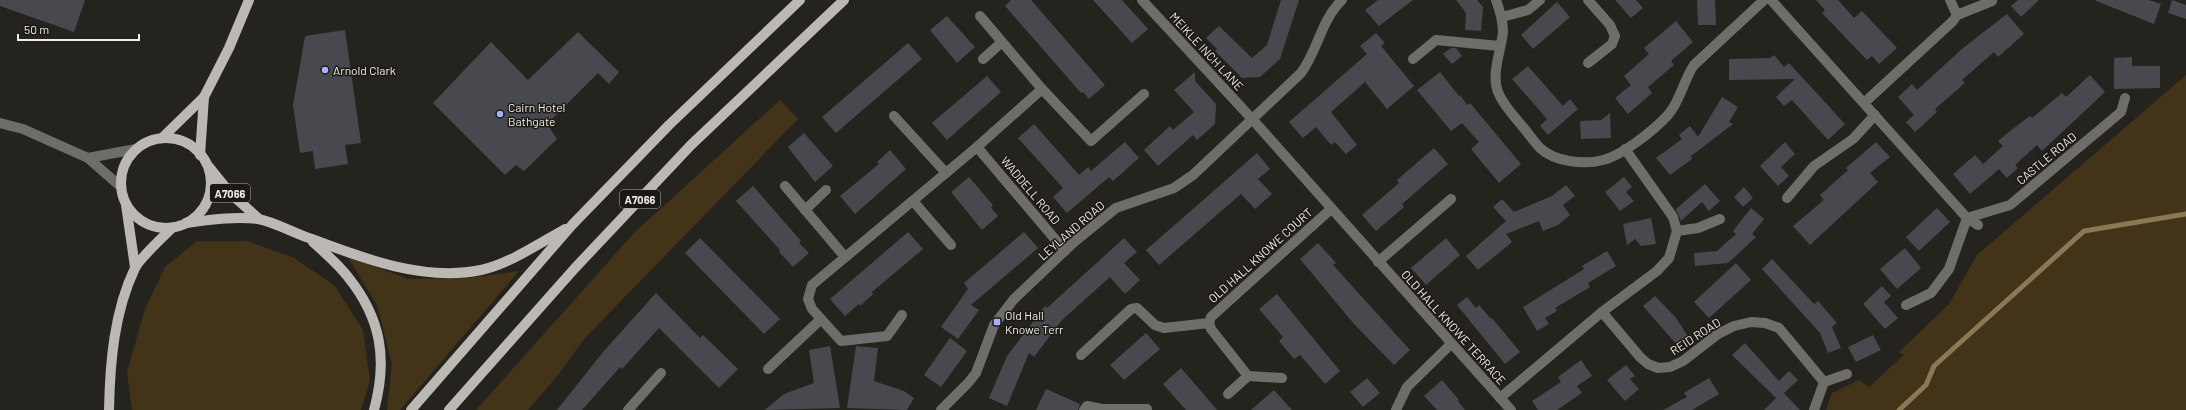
<svg xmlns="http://www.w3.org/2000/svg" width="2186" height="410" font-family="Barlow,sans-serif">
  <style>
    .green { fill: #433419 }
    .lines { fill: none; stroke-linecap: round; stroke-linejoin: round }
    .stream { stroke: #8b7854; stroke-width: 5 }
    .building { fill: #48494e }
    .minor { stroke: #6f6d6b; stroke-width: 10 }
    .major { stroke: #bcb9b4; stroke-width: 10 }
    .poi-dot { fill: #a7b0fc; stroke: #1c1915; stroke-width: 1.5 }
    .labels { text-anchor: middle; dominant-baseline: central; stroke-width: 3; stroke-linejoin: round; paint-order: stroke }
    .shield { fill: #1c1915; stroke: #afada9; stroke-width: 1 }
    .shield-label { font-size: 11px; font-weight: bold; fill: #eeece9 }
    .street-label { font-size: 12px; fill: #eeece9; stroke: #1c1915 }
    .poi-label { font-size: 12px; fill: #eeece9; stroke: #1c1915; text-anchor: start }
  </style>
  <rect width="100%" height="100%" fill="#25231e"/>
  <!-- green -->
  <g class="green">
    <path d="M2186 75V410H1826L1832 393 1859 380 1869 387 1904 355 1899 352 1949 304 1977 255Z"/>
    <path d="M780 100 798 119 584 339 558 375 528 410H476L634 233Z"/>
    <path d="M197 241H247L294 258 334 285 363 330 370 380 361 410H132L127 372 145 309 165 267Z"/>
    <path d="M347 256 408 279 468 278 519 271 400 410H387L392 364 377 305Z"/>
  </g>
  <g class="lines">
    <!-- stream -->
    <path class="stream" d="M1899 410 1926 385 1934 366 2084 231 2186 214"/>
  </g>
  <!-- building -->
  <g class="building">
    <path d="M0 0H85L74 32 0 6Z"/>
    <path d="M1011 0H1031L1105 85 1089 99 1083 92 1081 93 1005 6Z"/>
    <path d="M1093 0H1122L1148 29 1132 43Z"/>
    <path d="M1281 0H1299L1280 59 1260 77 1242 78 1215 51 1217 49 1206 38 1219 26 1252 58 1267 45Z"/>
    <path d="M1378 0H1413L1379 26 1365 10Z"/>
    <path d="M1456 0H1477L1483 7 1481 31 1465 30 1466 13Z"/>
    <path d="M1615 0H1636L1643 8 1631 18Z"/>
    <path d="M1697 0H1715L1716 25H1698Z"/>
    <path d="M1816 0H1838L1854 18 1862 11 1897 48 1879 64 1872 56 1867 60 1822 13 1825 10Z"/>
    <path d="M2018 0H2039L2021 17 2011 6Z"/>
    <path d="M2094 0H2149L2161 4 2154 24Z"/>
    <path d="M2172 0 2186 5V19L2168 13Z"/>
    <path d="M1557 2 1570 17 1533 49 1521 35Z"/>
    <path d="M2007 14 2024 34 1998 57 1994 52 1962 80 1965 83 1935 109 1937 112 1915 132 1906 122 1914 115 1898 97 1912 84 1917 90 1963 48Z"/>
    <path d="M947 16 975 47 957 63 930 30Z"/>
    <path d="M1676 21 1693 42 1671 61 1674 65 1648 87 1652 93 1628 114 1615 98 1631 85 1624 76 1649 54 1644 48Z"/>
    <path d="M345 30 361 143 345 145 348 164 315 169 313 151 300 153 293 105 305 36Z"/>
    <path d="M578 32 619 72 609 84 598 73 547 124 557 139 524 171 516 165 505 175 433 103 491 42 528 80Z"/>
    <path d="M1376 33 1385 43 1381 46 1414 86 1387 109 1365 82 1331 112 1357 145 1346 154 1335 142 1331 145 1316 127 1303 138 1289 122 1367 54 1360 46Z"/>
    <path d="M908 43 922 59 836 133 822 117Z"/>
    <path d="M1451 48H1456L1462 56 1452 64 1443 54Z"/>
    <path d="M1774 55 1784 67 1789 63 1845 124 1828 140 1792 100 1784 106 1776 97 1795 79 1729 80V59L1770 58Z"/>
    <path d="M2132 57V66H2160V88L2114 89V58Z"/>
    <path d="M1528 66 1563 106 1570 99 1578 109 1548 135 1540 126 1547 119 1512 79Z"/>
    <path d="M1195 72V81L1216 104 1215 124 1197 140 1193 135 1158 166 1144 150 1170 126 1173 130 1194 112 1174 90Z"/>
    <path d="M1440 72 1459 96 1460 95 1467 105 1470 103 1521 164 1499 183 1471 149 1479 142 1462 123 1451 131 1417 90Z"/>
    <path d="M2090 75 2105 92 2042 151 2037 145 2015 165 2018 168 2007 178 1999 169 1970 194 1953 174 1975 155 1983 164 2003 146 1998 141 2010 131 2030 116 2032 118 2062 93 2066 97Z"/>
    <path d="M987 76 1001 92 947 140 932 123Z"/>
    <path d="M1722 97 1738 107 1729 122 1733 124 1691 156 1692 159 1670 175 1656 158 1682 139 1679 135 1690 126 1698 137Z"/>
    <path d="M1610 113 1611 138 1581 139 1580 121 1601 120Z"/>
    <path d="M1034 124 1079 175 1088 167 1091 171 1125 142 1139 158 1113 181 1109 177 1067 213 1053 197 1063 188 1018 138Z"/>
    <path d="M804 133 833 166 815 182 788 147Z"/>
    <path d="M1785 142 1795 154 1781 167 1789 176 1778 186 1760 166Z"/>
    <path d="M1876 142 1890 157 1870 173 1878 182 1810 245 1793 226 1824 200 1820 195 1848 170 1846 168Z"/>
    <path d="M1434 148 1448 164 1409 198 1402 204 1404 207 1376 231 1362 215 1399 183 1397 180Z"/>
    <path d="M890 150 906 169 855 214 840 196 879 164 877 162Z"/>
    <path d="M1257 153 1270 169 1258 179 1272 194 1255 209 1241 194 1159 265 1146 250Z"/>
    <path d="M969 177 993 205 991 208 998 216 982 230 951 192Z"/>
    <path d="M1624 177 1632 187 1626 192 1634 201 1620 211 1605 192Z"/>
    <path d="M1705 184 1720 201 1709 211 1702 202 1681 221 1676 209Z"/>
    <path d="M1566 185 1575 196 1563 205 1570 215 1558 225 1543 231 1539 221 1506 234 1512 242 1478 270 1466 256 1506 221 1493 207 1502 199 1514 212 1552 196Z"/>
    <path d="M753 186 801 241 799 243 809 253 793 267 779 252 780 250 736 201Z"/>
    <path d="M1744 187 1753 198 1743 207 1734 197Z"/>
    <path d="M1751 208 1764 219 1752 234 1756 237 1728 263 1695 266 1694 253 1717 251 1736 234 1733 231Z"/>
    <path d="M1937 208 1950 222 1919 251 1906 237Z"/>
    <path d="M1651 218 1656 244 1641 246 1635 239 1627 245 1623 224Z"/>
    <path d="M908 232 923 249 872 292 873 294 860 306 859 304 845 316 830 299Z"/>
    <path d="M1024 232 1038 248 971 305 979 310 958 339 941 327 968 289 964 283Z"/>
    <path d="M700 238 780 319 764 334 685 253Z"/>
    <path d="M1124 238 1137 252 1124 263 1140 280 1125 294 1110 277 1062 320 1034 357 1029 353 1007 406 989 398 1007 356 1045 306 1047 308Z"/>
    <path d="M1446 238 1460 255 1426 285 1411 268Z"/>
    <path d="M1318 243 1336 263 1333 265 1410 350 1394 365 1354 324 1300 259Z"/>
    <path d="M1905 248 1921 268 1897 289 1880 269Z"/>
    <path d="M1607 251 1616 266 1588 283 1590 287 1555 308 1557 311 1545 318 1549 324 1537 331 1523 307 1584 269 1582 266Z"/>
    <path d="M1772 259 1814 304 1818 301 1837 323 1832 327 1841 348 1828 353 1820 333 1762 269Z"/>
    <path d="M1736 263 1751 280 1709 318 1694 302Z"/>
    <path d="M1882 286 1891 296 1884 302 1898 318 1885 329 1863 304Z"/>
    <path d="M656 293 700 338 703 335 738 369 719 388 659 328 622 369 620 367 582 410H557L603 352Z"/>
    <path d="M1277 294 1340 371 1325 384 1300 355 1294 359 1279 341 1283 337 1259 309Z"/>
    <path d="M1655 296 1676 318 1689 338 1678 346 1643 306Z"/>
    <path d="M1467 297 1476 308 1479 305 1491 319 1492 318 1520 352 1505 364 1457 305Z"/>
    <path d="M1146 333 1160 349 1124 380 1110 365Z"/>
    <path d="M1873 335 1881 350 1856 362 1848 347Z"/>
    <path d="M950 338 967 351 941 387 924 375Z"/>
    <path d="M1745 343 1779 381 1789 371 1798 380 1784 393 1800 410H1764L1776 398 1732 355Z"/>
    <path d="M830 346 840 408 765 410 784 394 814 383 809 350Z"/>
    <path d="M856 346 878 348 874 381 904 391 914 398 907 410 847 408Z"/>
    <path d="M1581 360 1592 376 1577 386 1582 393 1557 410H1538L1532 401 1561 382 1558 377Z"/>
    <path d="M1626 365 1635 376 1630 379 1639 389 1625 401 1607 380Z"/>
    <path d="M1181 368 1200 390 1217 410H1186L1163 384Z"/>
    <path d="M1367 378 1380 393 1363 407 1350 392Z"/>
    <path d="M1709 378 1719 394 1692 410H1663L1687 397 1684 393Z"/>
    <path d="M1442 380 1459 400 1458 401 1465 410H1437L1424 396Z"/>
    <path d="M1046 389 1080 404 1078 410H1036Z"/>
    <path d="M1274 390 1292 410H1251Z"/>
  </g>
  <g class="lines">
    <!-- minor -->
    <g class="minor">
      <path d="M1142 0 1253 120 1511 410"/>
      <path d="M1496 0C1500 11 1503 21 1503 32 1501 51 1491 74 1498 92 1503 105 1514 116 1523 127 1528 133 1534 142 1540 148 1555 162 1584 165 1603 160 1623 155 1654 130 1668 115 1681 100 1683 81 1694 65L1764 0"/>
      <path d="M1588 0 1610 25 1615 36 1612 44 1588 63"/>
      <path d="M1771 0 1967 218 1978 225"/>
      <path d="M1957 15 1992 1"/>
      <path d="M980 16 1042 89"/>
      <path d="M1502 17 1528 10 1540 0"/>
      <path d="M983 59 1002 42"/>
      <path d="M1413 59 1436 40 1500 46"/>
      <path d="M1864 103 1953 21 1957 15 1950 0"/>
      <path d="M894 116 946 173"/>
      <path d="M0 123 23 129 88 158 121 187"/>
      <path d="M88 158 136 149"/>
      <path d="M785 186 845 257"/>
      <path d="M1787 198 1814 166 1853 139 1875 115"/>
      <path d="M913 201 951 245"/>
      <path d="M805 210 826 190"/>
      <path d="M1677 231 1698 228 1720 219"/>
      <path d="M1065 251 977 147 1042 89 1091 141 1144 94"/>
      <path d="M1378 262 1451 199"/>
      <path d="M1906 305 1931 293 1949 269 1967 218 2010 205 2121 112 2125 98"/>
      <path d="M1602 312 1640 357 1648 364 1658 368 1670 367 1683 361 1718 334 1734 326 1751 322 1765 323 1779 328 1824 382"/>
      <path d="M902 315 887 336 841 341 812 309 808 299 812 285 977 147"/>
      <path d="M1209 323 1211 329 1248 376 1282 378"/>
      <path d="M1081 355 1131 309 1137 308 1155 325 1164 328 1209 323 1211 317 1232 298 1331 209"/>
      <path d="M768 369 821 319"/>
      <path d="M1228 394 1248 376"/>
      <path d="M1500 398 1602 312 1657 271 1669 258 1677 231 1673 217 1625 149"/>
      <path d="M628 410 661 373"/>
      <path d="M941 410 968 383 976 373 994 325 1014 299 1074 242 1116 208 1174 188 1193 175 1301 73C1318 50 1321 20 1342 0"/>
      <path d="M1084 410 1087 406 1102 409H1147"/>
      <path d="M1396 410 1407 387 1451 344"/>
      <path d="M1814 410 1824 382 1847 374"/>
    </g>
    <!-- major -->
    <g class="major">
      <path d="M162 138 204 97 229 48 249 0"/>
      <circle cx="166" cy="183" r="45"/>
      <path d="M200 155 204 97"/>
      <path d="M209 167 230 193 259 219"/>
      <path d="M126 205 135 267"/>
      <path d="M186 223C209 220 235 216 258 219 275 222 293 233 309 238 362 258 424 282 481 270 509 264 540 243 565 229"/>
      <path d="M313 242C325 253 338 264 348 277 381 318 388 359 374 410"/>
      <path d="M109 410C110 362 114 312 135 268 140 258 163 237 172 228"/>
      <path d="M411 410 572 225 669 125 800 0"/>
      <path d="M449 410 575 268 691 145 844 0"/>
    </g>
  </g>
  <!-- markers -->
  <g class="poi-dot">
    <circle cx="325" cy="70" r="4"/>
    <circle cx="500" cy="114" r="4"/>
    <rect x="993" y="318" width="8" height="8" rx="2"/>
  </g>
  <g class="labels">
    <!-- shield labels -->
    <g class="shield">
      <rect x="210" y="184" width="40" height="18" rx="3"/>
      <rect x="620" y="190" width="40" height="18" rx="3"/>
    </g>
    <g class="shield-label">
      <text x="230" y="193">A7066</text>
      <text x="640" y="199">A7066</text>
    </g>
    <!-- street labels -->
    <g class="street-label">
      <text transform="translate(1207 51) rotate(47)">MEIKLE INCH LANE</text>
      <text transform="translate(2046 158) rotate(-40)">CASTLE ROAD</text>
      <text transform="translate(1031 190) rotate(50)">WADDELL ROAD</text>
      <text transform="translate(1071 230) rotate(-41)">LEYLAND ROAD</text>
      <text transform="translate(1260 255) rotate(-42)">OLD HALL KNOWE COURT</text>
      <text transform="translate(1454 327) rotate(48)">OLD HALL KNOWE TERRACE</text>
      <text transform="translate(1695 336) rotate(-33)">REID ROAD</text>
    </g>
    <!-- poi labels -->
    <g class="poi-label">
      <text x="333" y="70">Arnold Clark</text>
      <text x="508" y="107">Cairn Hotel<tspan x="508" dy="14">Bathgate</tspan></text>
      <text x="1005" y="315">Old Hall<tspan x="1005" dy="14">Knowe Terr</tspan></text>
    </g>
  </g>
  <!-- scale -->
  <path d="M18 34v6h121v-6" fill="none" stroke="#eeece9" stroke-width="2"/>
  <text x="24" y="34" font-size="12" fill="#eeece9" stroke="#1c1915" stroke-width="3" paint-order="stroke">50 m</text>
</svg>
